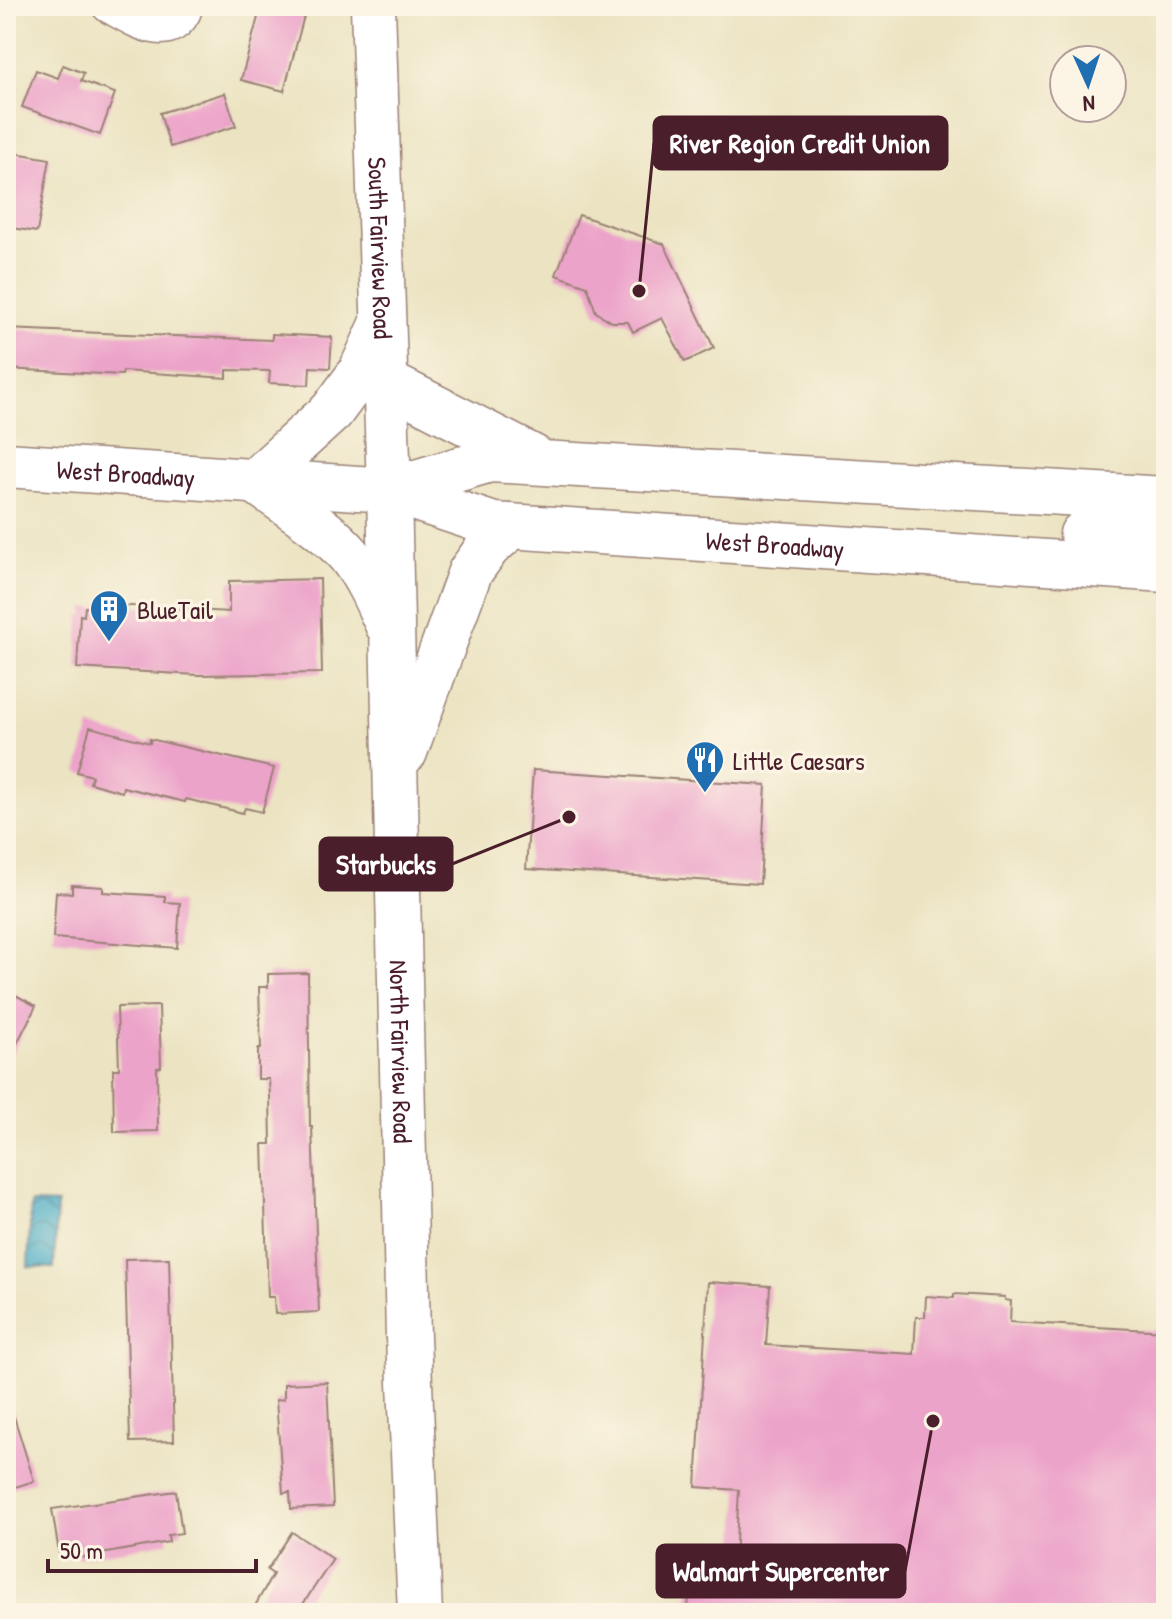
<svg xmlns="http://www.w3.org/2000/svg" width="1172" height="1619" font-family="'Patrick Hand',sans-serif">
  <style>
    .water { fill: url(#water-waves); stroke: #486578; stroke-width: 2 }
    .building { fill: #eca3c9 }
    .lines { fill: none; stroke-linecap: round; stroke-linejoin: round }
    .street-casing { stroke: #9a8176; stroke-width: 35 }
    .secondary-casing { stroke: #9a8176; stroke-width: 47 }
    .street { stroke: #fff; stroke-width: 32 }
    .secondary { stroke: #fff; stroke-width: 44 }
    .labels { text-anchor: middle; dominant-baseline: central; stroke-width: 6; stroke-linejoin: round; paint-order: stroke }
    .street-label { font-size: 26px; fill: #4a1f2b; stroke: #fcf5e5 }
    .poi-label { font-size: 26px; fill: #4a1f2b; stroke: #fcf5e5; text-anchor: start }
    .leader { fill: none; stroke: #4a1f2b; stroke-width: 3 }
    .callout-dot { fill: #4a1f2b; stroke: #fcf5e5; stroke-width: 3 }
    .callout { fill: #4a1f2b; stroke: #4a1f2b; stroke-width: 3 }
    .callout-label { font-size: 28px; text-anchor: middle; font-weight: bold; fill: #fff }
  </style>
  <defs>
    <pattern id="water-waves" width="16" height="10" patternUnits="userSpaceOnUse" patternTransform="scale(2)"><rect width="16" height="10" fill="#46abc5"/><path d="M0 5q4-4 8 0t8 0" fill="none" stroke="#3c8ba0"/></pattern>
  </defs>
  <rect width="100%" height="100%" fill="#fcf5e5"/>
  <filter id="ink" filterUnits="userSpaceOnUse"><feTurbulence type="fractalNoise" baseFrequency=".0125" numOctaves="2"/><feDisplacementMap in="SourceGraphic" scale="16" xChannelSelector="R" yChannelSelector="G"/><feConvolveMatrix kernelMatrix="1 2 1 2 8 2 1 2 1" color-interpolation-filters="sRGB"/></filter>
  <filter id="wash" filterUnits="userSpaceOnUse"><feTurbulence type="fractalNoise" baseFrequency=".006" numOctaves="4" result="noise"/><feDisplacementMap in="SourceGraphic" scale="32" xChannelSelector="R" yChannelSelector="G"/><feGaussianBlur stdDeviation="1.8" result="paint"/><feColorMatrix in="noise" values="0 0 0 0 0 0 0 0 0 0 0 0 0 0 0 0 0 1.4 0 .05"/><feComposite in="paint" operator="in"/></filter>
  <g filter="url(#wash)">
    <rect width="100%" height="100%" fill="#ebe3c1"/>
    <!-- water -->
    <path class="water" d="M31 1203 57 1204 54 1268 28 1267Z"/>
    <g id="blocks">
      <!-- building -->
      <g class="building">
        <path d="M261 6 304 16 284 91 241 80Z"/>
        <path d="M63 65 84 73 81 81 115 93 100 135 22 107 36 70 58 78Z"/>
        <path d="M225 93 236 126 170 147 160 113Z"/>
        <path d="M10 152 50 159 37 232 6 227V172Z"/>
        <path d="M579 215 664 244 714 348 685 362 662 318 633 332 628 322H612L596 312 587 286 556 275Z"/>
        <path d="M6 329 272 340V334L332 337 330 368 310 367 309 385 269 383 270 371 227 370V378L123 371 122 375 6 369Z"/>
        <path d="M320 579 322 673 198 675 77 668 80 615 84 616 85 607 98 608V604L229 612V581Z"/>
        <path d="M90 727 150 743V739L274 768 262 812 245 808 243 813 186 799 185 802 123 787 122 792 90 783 92 776 77 772Z"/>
        <path d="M533 770 766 785 760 884 526 869Z"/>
        <path d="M72 885 103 887V892L165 896V902L180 903 177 948 53 938 56 892 72 893Z"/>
        <path d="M308 973 310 1127H312L319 1312 275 1314 274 1297H268L263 1144H271L270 1097 269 1079H258V1049H261L259 987H268V974Z"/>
        <path d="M6 990 36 1006 6 1065Z"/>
        <path d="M159 1006 161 1067 157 1068 158 1131 114 1132 113 1069H119L117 1007Z"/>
        <path d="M169 1258 174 1441 130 1442 125 1259Z"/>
        <path d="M708 1282 770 1286 766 1345 914 1354 916 1317H925L926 1296 954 1298V1294L1005 1297V1300L1011 1301 1010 1322 1166 1331V1613H688L691 1556 735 1559 739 1490 696 1487Z"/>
        <path d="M327 1382 333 1507 291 1509 290 1492 283 1493 276 1400 284 1399V1384Z"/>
        <path d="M6 1407H11L34 1481 6 1490Z"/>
        <path d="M176 1491 182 1533 168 1535 169 1542 78 1558 76 1550 59 1553 52 1509Z"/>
        <path d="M292 1532 333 1559 297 1613H251L273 1574 267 1570Z"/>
      </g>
    </g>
  </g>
  <g filter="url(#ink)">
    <use href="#blocks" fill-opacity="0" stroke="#9a8176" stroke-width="2"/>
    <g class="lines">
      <defs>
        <path id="street" d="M108 6C132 19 173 48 187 6"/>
        <g id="secondary">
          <path id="s1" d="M373 6 389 490 408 1337 420 1613"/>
          <path d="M381 327 360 373 332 411 255 481C284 503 325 527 349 555 366 576 377 601 388 626"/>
          <path d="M386 382 533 457"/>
          <path id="s2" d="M6 465 389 490 494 525 1166 570"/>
          <path d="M389 490 490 460 1166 499"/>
          <path d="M1082 534C1108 536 1141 544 1164 529L1166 520"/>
          <path d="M405 752 470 572 488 547 512 526"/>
        </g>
      </defs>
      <!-- street casing -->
      <use href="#street" class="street-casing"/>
      <!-- secondary casing -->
      <use href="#secondary" class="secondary-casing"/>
      <!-- street -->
      <use href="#street" class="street"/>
      <!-- secondary -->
      <use href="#secondary" class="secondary"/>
    </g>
  </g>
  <!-- icons -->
  <defs>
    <symbol id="building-pin" viewBox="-11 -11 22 30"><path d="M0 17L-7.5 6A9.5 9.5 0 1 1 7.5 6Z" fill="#1f6fb2" stroke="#fcf5e5"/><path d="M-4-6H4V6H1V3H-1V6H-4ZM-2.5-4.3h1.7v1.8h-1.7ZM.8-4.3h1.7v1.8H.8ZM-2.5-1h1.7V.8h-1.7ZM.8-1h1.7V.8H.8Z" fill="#fff"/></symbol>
    <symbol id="restaurant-pin" viewBox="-11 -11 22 30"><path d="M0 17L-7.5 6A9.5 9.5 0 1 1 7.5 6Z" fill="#1f6fb2" stroke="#fcf5e5"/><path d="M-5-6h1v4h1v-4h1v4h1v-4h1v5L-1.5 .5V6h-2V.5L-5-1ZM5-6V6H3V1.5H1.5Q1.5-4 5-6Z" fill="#fff"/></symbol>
  </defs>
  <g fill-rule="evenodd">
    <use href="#building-pin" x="87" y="587" width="44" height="60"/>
    <use href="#restaurant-pin" x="683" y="738" width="44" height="60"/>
  </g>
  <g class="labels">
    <!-- street labels -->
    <g class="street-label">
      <text stroke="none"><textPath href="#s1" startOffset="242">South Fairview Road</textPath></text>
      <text stroke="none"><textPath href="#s2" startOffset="120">West Broadway</textPath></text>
      <text stroke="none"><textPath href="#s2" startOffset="776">West Broadway</textPath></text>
      <text stroke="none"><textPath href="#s1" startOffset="1046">North Fairview Road</textPath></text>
    </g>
    <!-- poi labels -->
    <g class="poi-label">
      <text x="137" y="609">BlueTail</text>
      <text x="733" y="760">Little Caesars</text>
    </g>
  </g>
  <!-- callouts -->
  <path class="leader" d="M639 291L654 143M569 817L452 864M933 1421L905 1571"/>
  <g class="callout-dot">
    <circle cx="639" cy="291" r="8"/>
    <circle cx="569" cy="817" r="8"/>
    <circle cx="933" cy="1421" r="8"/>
  </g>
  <g class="callout">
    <rect x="654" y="117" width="293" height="52" rx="8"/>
    <rect x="320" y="838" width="132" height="52" rx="8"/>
    <rect x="657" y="1545" width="248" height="52" rx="8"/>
  </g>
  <g class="callout-label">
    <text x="800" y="153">River Region Credit Union</text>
    <text x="386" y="874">Starbucks</text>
    <text x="781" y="1581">Walmart Supercenter</text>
  </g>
  <!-- margin -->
  <rect width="1172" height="1619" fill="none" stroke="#fcf5e5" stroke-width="32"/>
  <!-- north arrow -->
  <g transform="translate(1088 84) rotate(177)"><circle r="38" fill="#fcf5e5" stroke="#b59f9b" stroke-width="2"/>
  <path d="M0-6L14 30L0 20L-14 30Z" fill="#1f6fb2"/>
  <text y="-12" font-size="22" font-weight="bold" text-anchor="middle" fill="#4a1f2b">N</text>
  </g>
  <!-- scale -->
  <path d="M48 1559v12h208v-12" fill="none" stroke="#4a1f2b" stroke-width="4"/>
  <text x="60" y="1559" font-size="24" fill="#4a1f2b" stroke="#fcf5e5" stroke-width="6" paint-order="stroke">50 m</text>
</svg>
